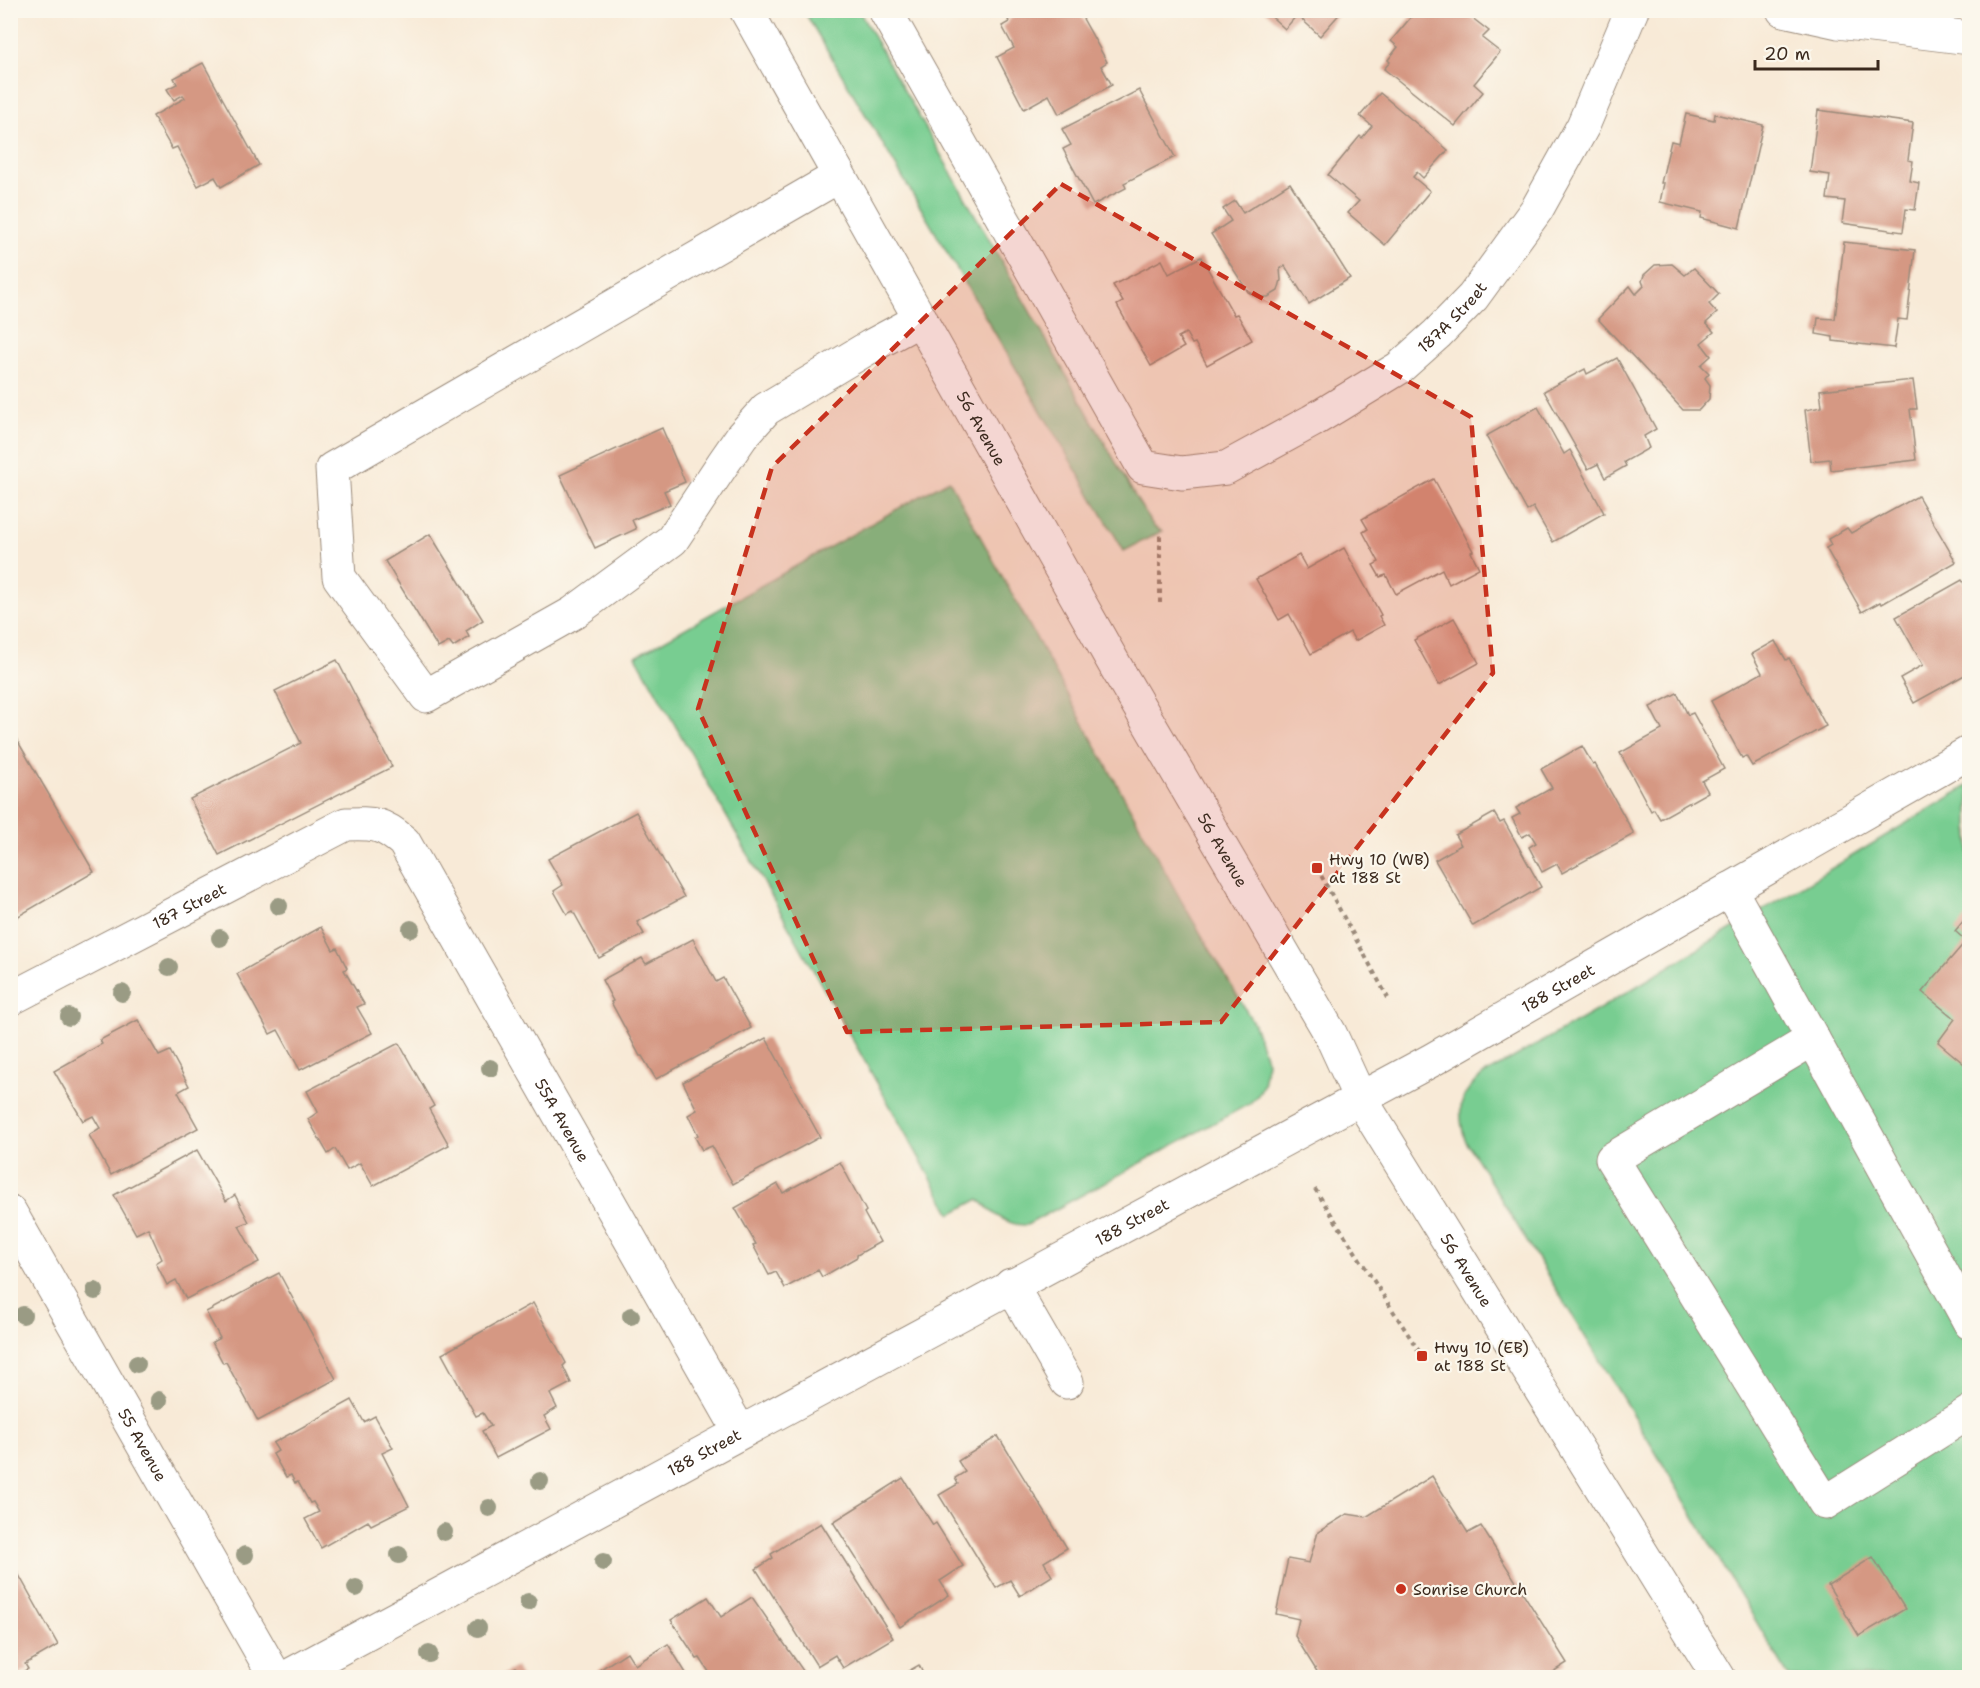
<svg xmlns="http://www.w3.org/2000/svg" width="1980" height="1688" font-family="'Shantell Sans',sans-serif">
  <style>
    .green { fill: #78cd91; stroke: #5a7c58; stroke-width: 1.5 }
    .building { fill: #d59883 }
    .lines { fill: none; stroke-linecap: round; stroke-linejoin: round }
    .minor-casing { stroke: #9a8a7a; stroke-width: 35 }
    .highway-casing { stroke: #9a8a7a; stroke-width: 35 }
    .path { stroke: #9a8a7a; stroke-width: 4; stroke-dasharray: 4.5 4.5; stroke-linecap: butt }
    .minor { stroke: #fff; stroke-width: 33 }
    .highway { stroke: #fff; stroke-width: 33 }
    .tree { fill: #9a9b84 }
    .marked { fill: #c8321e; fill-opacity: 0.2; stroke: #c8321e; stroke-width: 4.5; stroke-dasharray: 12 8; stroke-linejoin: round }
    .poi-dot { fill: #c8321e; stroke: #fbf7ec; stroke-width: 2 }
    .labels { text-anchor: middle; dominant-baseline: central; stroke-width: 4.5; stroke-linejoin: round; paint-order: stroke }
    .street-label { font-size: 16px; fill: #3b2a1e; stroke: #fbf7ec }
    .poi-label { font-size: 16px; fill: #3b2a1e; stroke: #fbf7ec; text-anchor: start }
  </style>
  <rect width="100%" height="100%" fill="#fbf7ec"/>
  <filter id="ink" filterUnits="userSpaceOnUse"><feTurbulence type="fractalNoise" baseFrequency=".0167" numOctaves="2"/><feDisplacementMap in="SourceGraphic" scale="12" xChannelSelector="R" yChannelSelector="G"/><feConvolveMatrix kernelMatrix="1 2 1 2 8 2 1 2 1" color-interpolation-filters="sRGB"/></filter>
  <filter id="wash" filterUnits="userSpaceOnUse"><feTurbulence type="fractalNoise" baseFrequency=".008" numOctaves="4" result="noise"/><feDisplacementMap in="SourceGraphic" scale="24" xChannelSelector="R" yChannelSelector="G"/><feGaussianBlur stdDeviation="1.35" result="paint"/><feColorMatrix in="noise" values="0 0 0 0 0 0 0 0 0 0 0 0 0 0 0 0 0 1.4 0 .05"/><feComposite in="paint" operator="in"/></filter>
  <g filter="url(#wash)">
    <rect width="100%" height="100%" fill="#f8ead7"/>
    <!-- green -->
    <g class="green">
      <path d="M804 11H859L1139 503 1154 527 1162 531 1124 551Z"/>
      <path d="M949 480 1182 902 1254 1024 1267 1062 1263 1085 1258 1095 1249 1104 1027 1225C1008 1226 991 1213 979 1199L951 1214 636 656Z"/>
      <path d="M1969 785V1677H1789L1664 1466 1465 1140C1457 1111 1458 1094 1483 1075L1601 1008Z"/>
    </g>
    <g id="blocks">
      <!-- building -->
      <g class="building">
        <path d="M1025 10H1089L1081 15 1107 62 1101 66 1112 85 1059 114 1049 95 1024 109 997 57 1014 48 1002 26 1009 22 1008 20Z"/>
        <path d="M1264 10H1343L1320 36 1297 15 1285 29Z"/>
        <path d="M1402 10H1462L1489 31 1482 38 1500 52 1474 84 1483 92 1455 126 1384 69 1390 62 1388 60 1398 47 1391 41 1411 17Z"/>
        <path d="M203 63 259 165 221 187 215 177 198 186 177 147 172 149 153 116 185 98 183 95 174 100 167 89 177 84 174 78Z"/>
        <path d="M1139 90 1175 157 1124 183 1126 188 1093 205 1063 149 1071 145 1062 129Z"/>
        <path d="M1380 93 1448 150 1423 178 1417 172 1413 177 1430 191 1385 245 1348 213 1359 201 1328 175 1360 136 1362 138 1372 126 1360 116Z"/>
        <path d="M1818 110 1913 123 1908 160 1913 161 1910 181 1919 183 1915 210 1906 209 1903 232 1842 223 1845 201 1827 199 1830 175 1810 172Z"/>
        <path d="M1686 114 1714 120 1715 114 1763 125 1739 228 1701 218 1702 212 1660 202 1664 183H1661L1671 141 1679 143Z"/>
        <path d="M1290 183 1350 278 1309 304 1285 266 1280 269 1281 280 1278 291 1268 297H1257L1248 292 1211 234 1231 221 1223 209 1235 201 1243 213Z"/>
        <path d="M1844 242 1915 250 1907 320 1898 319 1894 348 1833 341V337L1816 334 1818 318 1835 319Z"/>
        <path d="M1201 257 1234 315 1237 314 1252 340 1207 365 1195 343 1192 344 1186 333 1178 337 1184 347 1151 366 1117 305 1123 302 1113 285 1162 260 1169 274Z"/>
        <path d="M1672 264 1685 275 1694 268 1719 294 1709 304 1717 313 1706 323 1714 332 1701 343 1711 356 1701 365 1709 373 1705 378 1710 385 1709 399 1699 410H1683L1598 319 1630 286 1636 294 1644 286 1642 281 1644 275 1655 265Z"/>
        <path d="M1617 358 1656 429 1644 436 1649 448 1624 462 1626 466 1605 478 1598 464 1588 469 1544 391 1585 369 1587 374Z"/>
        <path d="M1913 380 1917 409H1910L1916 460 1831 470 1830 459 1811 461 1805 410 1822 407 1820 390Z"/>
        <path d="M1538 407 1564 454 1570 450 1604 513 1553 542 1533 507 1527 511 1486 436Z"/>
        <path d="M662 428 685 482 664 491 670 504 632 520 636 529 595 548 560 475Z"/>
        <path d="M1434 479 1473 551 1471 552 1479 568 1449 584 1442 569 1396 594 1386 575 1380 577 1373 565 1379 562 1363 532 1368 529 1362 519Z"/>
        <path d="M1918 496 1956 562 1882 604 1880 602 1862 612 1826 548 1831 545 1828 539 1847 528 1851 533Z"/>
        <path d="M430 534 483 620 466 631 469 637 453 647 449 642 438 648 385 561Z"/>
        <path d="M1344 548 1381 615 1379 616 1384 625 1355 641 1350 632 1311 654 1289 614 1279 620 1256 579 1299 555 1307 569Z"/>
        <path d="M1962 580 1970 594V672L1914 703 1900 678 1923 665 1896 617Z"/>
        <path d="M1454 618 1479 663 1439 685 1414 640Z"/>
        <path d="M1775 641 1786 660 1789 658 1826 726 1752 766 1746 756 1742 758 1711 701 1762 673 1752 654Z"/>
        <path d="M337 660 392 767 219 855 190 799 301 743 275 691Z"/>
        <path d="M1677 693 1688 715 1693 713 1724 769 1702 781 1708 792 1660 819 1654 809 1651 811 1620 753 1662 730 1650 707Z"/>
        <path d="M10 728 94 872 10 921Z"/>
        <path d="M1582 746 1593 765 1595 764 1634 834 1562 873 1557 864 1542 872 1529 847 1536 843 1530 833 1522 837 1512 818 1520 814 1516 808 1552 788 1541 769Z"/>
        <path d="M636 812 684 897 637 922 644 934 599 958 573 911 567 914 554 891 563 885 548 859Z"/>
        <path d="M1494 813 1500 823 1504 821 1541 887 1473 926 1435 860 1461 845 1455 835Z"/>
        <path d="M1970 913V1069L1938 1042 1955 1019 1922 992 1966 941 1955 931Z"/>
        <path d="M321 927 333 950 337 948 347 968 344 970 364 1004 357 1007 372 1033 300 1070 278 1030 270 1034 237 974Z"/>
        <path d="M693 939 716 982 723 978 751 1028 656 1079 642 1056H640L611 1002 613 1001 602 980 642 958 646 964Z"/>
        <path d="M138 1020 159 1056 170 1051 189 1086 178 1092 198 1128 111 1175 89 1135 100 1128 93 1116 83 1121 54 1071 102 1044 100 1040Z"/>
        <path d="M766 1038 820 1137 733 1184 712 1146 702 1150 695 1137 698 1135 688 1115 697 1110 683 1082Z"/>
        <path d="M399 1043 434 1106 429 1109 449 1145 373 1186 360 1163 347 1170 335 1149 328 1154 308 1119 318 1112 307 1091Z"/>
        <path d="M197 1150 226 1201 235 1195 249 1222 239 1226 259 1262 186 1299 176 1280 167 1285 156 1263 162 1259 148 1228 136 1234 114 1195Z"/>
        <path d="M840 1162 866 1211 864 1213 880 1242 857 1255V1257L822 1277 818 1270 785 1288 776 1272 769 1275 753 1245 756 1244 735 1208 778 1184 783 1193Z"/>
        <path d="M279 1273 336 1379 258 1421 226 1362 223 1363 212 1342 220 1338 206 1312Z"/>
        <path d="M533 1303 566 1363 563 1366 571 1383 550 1394 557 1408 544 1416 551 1429 496 1458 482 1431 491 1426 483 1413 476 1416 442 1354Z"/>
        <path d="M352 1400 364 1422 375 1416 393 1448 382 1453 409 1506 371 1525 368 1521 321 1548 305 1519 319 1512 313 1502 310 1503 298 1482 295 1483 291 1475 286 1477 273 1454 278 1451 273 1443Z"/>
        <path d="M998 1436 1067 1548 1044 1562 1052 1576 1020 1596 1010 1580 996 1588 939 1495 958 1484 955 1478 965 1472 958 1461Z"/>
        <path d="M1432 1476 1468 1533 1481 1526 1567 1663 1543 1678H1321L1295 1636 1299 1619 1276 1614 1288 1559 1309 1563 1318 1532 1347 1514 1366 1517Z"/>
        <path d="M903 1478 933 1525 936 1523 963 1566 940 1581 949 1595 900 1627 833 1522Z"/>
        <path d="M821 1523 893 1638 843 1668 835 1655 817 1666 756 1569 773 1558 771 1554Z"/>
        <path d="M1873 1557 1905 1609 1859 1636 1828 1585Z"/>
        <path d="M10 1559 58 1645 25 1664 28 1669 12 1678H10Z"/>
        <path d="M708 1597 721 1617 752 1597 808 1678H713L700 1658 697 1659 671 1620Z"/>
        <path d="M668 1644 689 1678H592L590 1676 627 1652 635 1665Z"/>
        <path d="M919 1665 925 1678H896Z"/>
        <path d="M516 1667 522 1678H497Z"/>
      </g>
    </g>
  </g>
  <g filter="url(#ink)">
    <use href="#blocks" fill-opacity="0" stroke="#9a8a7a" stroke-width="1.5"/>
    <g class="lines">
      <defs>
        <g id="minor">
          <path id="s1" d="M885 10 1143 467 1182 473 1226 468 1312 421 1399 368 1437 334 1473 297 1537 209 1583 126 1632 10"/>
          <path d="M1783 10 1838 22 1970 38"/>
          <path d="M839 176 332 469 339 577 426 696 573 613 672 540 724 462 742 436 766 409 871 346 921 319"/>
          <path d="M1730 889 1970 1323"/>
          <path id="s2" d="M10 999 346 824C374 823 382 823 404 842L740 1432"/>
          <path d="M1813 1039 1612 1159 1825 1503 1970 1412"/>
          <path id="s3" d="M10 1212 276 1678"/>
          <path d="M1011 1285 1067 1382"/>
          <path id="s4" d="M285 1678 1430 1061 1970 752"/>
        </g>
        <g id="highway">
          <path id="s5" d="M746 10 1116 667 1330 1033 1360 1098 1719 1678"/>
        </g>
      </defs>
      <!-- minor casing -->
      <use href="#minor" class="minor-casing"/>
      <!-- highway casing -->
      <use href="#highway" class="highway-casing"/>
      <!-- path -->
      <g class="path">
        <path d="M1160 603V534"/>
        <path d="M1317 868 1388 998"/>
        <path d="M1315 1189 1422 1356"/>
      </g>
      <!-- minor -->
      <use href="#minor" class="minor"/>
      <!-- highway -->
      <use href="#highway" class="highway"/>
    </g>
    <!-- trees -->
    <g class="tree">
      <circle cx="279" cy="906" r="9"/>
      <circle cx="411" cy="929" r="9"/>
      <circle cx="220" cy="938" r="9"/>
      <circle cx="169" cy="967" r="9"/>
      <circle cx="122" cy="993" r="9"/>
      <circle cx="69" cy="1017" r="9"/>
      <circle cx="490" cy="1068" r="9"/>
      <circle cx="95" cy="1291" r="9"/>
      <circle cx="23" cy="1315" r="9"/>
      <circle cx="631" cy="1316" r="9"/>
      <circle cx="137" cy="1364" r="9"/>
      <circle cx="159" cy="1400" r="9"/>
      <circle cx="540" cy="1481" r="9"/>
      <circle cx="489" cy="1508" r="9"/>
      <circle cx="444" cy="1532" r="9"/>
      <circle cx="245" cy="1555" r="9"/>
      <circle cx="399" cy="1555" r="9"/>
      <circle cx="603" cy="1562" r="9"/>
      <circle cx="356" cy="1588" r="9"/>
      <circle cx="528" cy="1602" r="9"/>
      <circle cx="478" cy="1628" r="9"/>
      <circle cx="429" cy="1654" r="9"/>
    </g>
  </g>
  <!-- marked area -->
  <path class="marked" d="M1061 184 1471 417 1493 673 1221 1022 847 1032 698 709 772 467Z"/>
  <!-- markers -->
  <g class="poi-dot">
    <rect x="1311" y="862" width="12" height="12" rx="3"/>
    <rect x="1416" y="1350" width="12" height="12" rx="3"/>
    <circle cx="1401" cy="1589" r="6"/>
  </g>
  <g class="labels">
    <!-- street labels -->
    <g class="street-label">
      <text stroke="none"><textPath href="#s1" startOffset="882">187A Street</textPath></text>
      <text stroke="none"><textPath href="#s5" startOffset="480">56 Avenue</textPath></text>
      <text stroke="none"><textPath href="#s5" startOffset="966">56 Avenue</textPath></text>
      <text stroke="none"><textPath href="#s2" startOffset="202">187 Street</textPath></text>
      <text stroke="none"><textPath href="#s4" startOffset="1448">188 Street</textPath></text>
      <text stroke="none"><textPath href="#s2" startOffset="762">55A Avenue</textPath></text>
      <text stroke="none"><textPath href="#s4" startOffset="962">188 Street</textPath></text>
      <text stroke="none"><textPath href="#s5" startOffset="1452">56 Avenue</textPath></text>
      <text stroke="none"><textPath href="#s3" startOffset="268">55 Avenue</textPath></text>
      <text stroke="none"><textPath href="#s4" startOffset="476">188 Street</textPath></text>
    </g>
    <!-- poi labels -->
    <g class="poi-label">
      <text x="1329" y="859">Hwy 10 (WB)<tspan x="1329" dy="18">at 188 St</tspan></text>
      <text x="1434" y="1347">Hwy 10 (EB)<tspan x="1434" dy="18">at 188 St</tspan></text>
      <text x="1413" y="1589">Sonrise Church</text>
    </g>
  </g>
  <!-- margin -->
  <rect width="1980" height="1688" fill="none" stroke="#fbf7ec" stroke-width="36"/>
  <!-- scale -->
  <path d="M1755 60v9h123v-9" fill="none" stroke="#3b2a1e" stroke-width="3"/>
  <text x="1764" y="60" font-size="18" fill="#3b2a1e" stroke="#fbf7ec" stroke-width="4.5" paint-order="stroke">20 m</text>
</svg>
